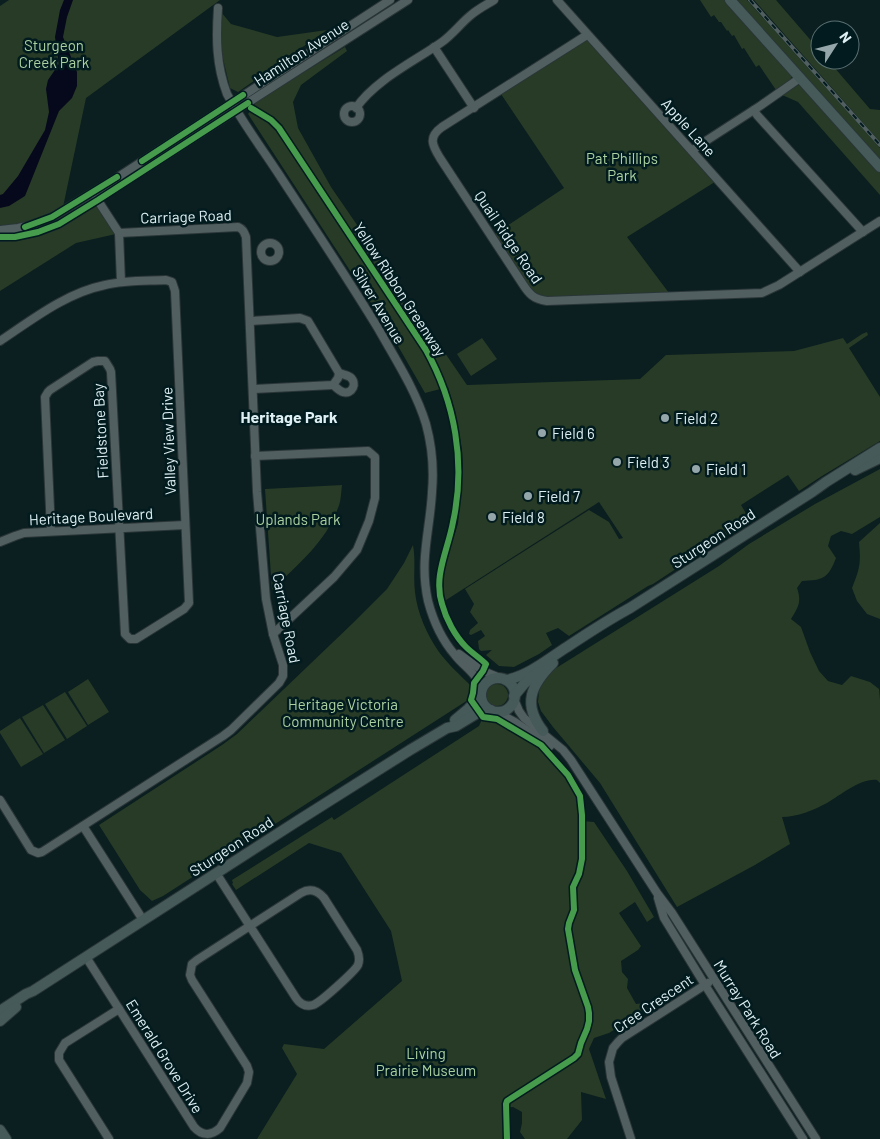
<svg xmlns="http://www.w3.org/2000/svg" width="880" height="1139" font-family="Barlow,sans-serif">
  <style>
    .green { fill: #283b26 }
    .water { fill: #06081c }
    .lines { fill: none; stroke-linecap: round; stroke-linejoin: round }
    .minor-casing { stroke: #2a3638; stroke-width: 10 }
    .major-casing { stroke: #2a3638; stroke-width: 12 }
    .minor { stroke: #525f61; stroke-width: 8 }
    .major { stroke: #455a59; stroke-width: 10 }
    .rail-casing { stroke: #525f61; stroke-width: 4 }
    .rail { stroke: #021b1e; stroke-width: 2; stroke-dasharray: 5.5; stroke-linecap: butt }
    .cycleway-casing { stroke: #021b1e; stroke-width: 9 }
    .cycleway { stroke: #469c4c; stroke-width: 6 }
    .poi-dot { fill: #94a6a9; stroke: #021b1e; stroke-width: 2 }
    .labels { text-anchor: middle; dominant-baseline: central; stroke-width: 5; stroke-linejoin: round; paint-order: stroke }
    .park-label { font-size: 15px; fill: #acd1a0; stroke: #021b1e }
    .street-label { font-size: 15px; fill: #def0f3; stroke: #021b1e }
    .poi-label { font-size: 15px; fill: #def0f3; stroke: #021b1e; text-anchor: start }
    .neighbourhood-label { font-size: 16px; font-weight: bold; fill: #def0f3; stroke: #021b1e }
  </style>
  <rect width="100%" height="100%" fill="#0b1e20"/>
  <!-- green -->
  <g class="green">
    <path d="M9 0H220L86 98 63 207C45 217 21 229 0 225V6Z"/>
    <path d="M700 0H727L792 76 789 82 776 90 759 65 756 67 744 48 742 49 734 35 732 36 728 30 727 31 721 22H719L714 15 711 17Z"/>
    <path d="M736 0H747L880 148V160Z"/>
    <path d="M754 0H776L820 51V60H828L870 109 880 110V142Z"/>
    <path d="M221 12 231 24 277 37 327 30 238 92 230 88 220 46Z"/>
    <path d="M587 35 718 180 627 237 672 297 537 299 492 236 564 188 499 91Z"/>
    <path d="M345 47 347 51 301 85 293 102 298 128 331 187 467 385 640 379 666 355 794 351 843 338 847 344 862 334 867 332 868 335 849 348 880 397V441L822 476 799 491 788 475 741 505 750 520 653 584 648 586 569 636 558 628 546 633 552 645 539 654 514 667 499 666 486 655 492 650 481 651 479 649 478 641 485 636 481 630 471 635 469 634 470 630 478 623 470 612 474 604 465 589 589 510 609 522 619 539 623 538 599 502 443 602 444 566 458 524 463 466 462 450 455 411 448 387 425 393 390 332 248 114 258 100Z"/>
    <path d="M798 85H801L880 171V195L798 102 782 95Z"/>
    <path d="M92 206 98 207 116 234 76 243 0 291V240L18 239Z"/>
    <path d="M482 338 497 359 471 376 457 354Z"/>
    <path d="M880 469V517L852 534 841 531 831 536 828 546 836 558C828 579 823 580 802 581L797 588C802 602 798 607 791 619L801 627 810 652 819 671 828 681 842 685 851 676 870 682 879 689 880 700V783L877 780C861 778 841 795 827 803 814 810 797 817 782 817L790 844 755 865 677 907 600 783 553 727 541 711 538 702 539 691 544 679 553 670 719 566 749 544 815 504Z"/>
    <path d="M342 485C341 493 341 502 338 508 326 542 297 565 272 590L265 489Z"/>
    <path d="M880 523V619L867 614 857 601 852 588C860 568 861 564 859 542Z"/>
    <path d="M413 545C416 561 413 576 415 592 417 612 427 635 439 652 448 664 460 675 471 686L472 688 468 700 163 896 152 901 140 890 99 825 222 745 237 734 354 622 387 589 404 563Z"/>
    <path d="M88 679 109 712 88 725 68 692Z"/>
    <circle cx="497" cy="695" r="11"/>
    <path d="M65 692 87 726 67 739 45 704Z"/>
    <path d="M43 705 65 740 44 753 22 717Z"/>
    <path d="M483 717 497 719 541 745 563 769 576 788 581 803 582 821 594 822 627 871 654 917 647 922 635 902 619 913 641 946 638 950 621 961 622 972 628 979 627 988 636 1004 644 1003 648 1009 609 1033 594 1038 589 1049 606 1099 581 1092 582 1120 567 1139H525L520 1132 522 1123V1112L513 1107 503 1108 505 1139H257L297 1074 282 1048 284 1044 324 1049 402 981 391 931 341 853 309 843 236 890 232 884 233 883 232 880 332 817 334 820 479 726Z"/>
    <path d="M20 718 43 754 21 767 0 733V731Z"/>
  </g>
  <!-- water -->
  <path class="water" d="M64 0H73L67 17 63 37 77 72V86L72 98 59 111 25 196 9 206 0 208V195L3 194 18 176 45 130 49 112 46 89 48 80 59 64 55 37 60 10Z"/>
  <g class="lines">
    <defs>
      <g id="minor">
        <path d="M557 0 800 272"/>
        <path d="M218 8C216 38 216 65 227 94 242 122 261 147 278 173 312 225 347 277 379 330 396 360 416 391 426 424 432 446 434 469 432 492 430 531 419 560 428 601 433 620 442 640 455 655 465 668 478 673 481 691"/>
        <path d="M587 35 442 127C428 137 432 145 440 158L522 283C529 294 533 299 547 301L762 293 779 285 880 221"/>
        <path d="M434 47 474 108"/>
        <circle cx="352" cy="114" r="8"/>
        <path d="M356 108C375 80 415 61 442 42 453 34 461 23 471 15 478 9 486 5 494 0"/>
        <path d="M754 110 757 115 863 232"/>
        <path d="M692 151 698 146 760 106 800 78"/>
        <path d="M95 196 119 233 121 282"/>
        <path d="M0 230 18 228 32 225 52 217 115 179 390 0"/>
        <path d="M0 237C21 237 40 232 59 224L408 0"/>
        <circle cx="270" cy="252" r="9"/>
        <path d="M250 321 300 318 308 321 339 373 338 378 333 385 253 389"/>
        <path d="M0 341C33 319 66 293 105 285 125 280 145 281 166 280L172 282 175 291 189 603 184 609 136 639H130L125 634 111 372 110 369 105 361H98L93 362 50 390 48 392 45 397 51 531"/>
        <path d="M333 385C336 387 339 391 343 392 352 395 358 383 350 377 347 375 342 374 339 373"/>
        <path d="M255 456 368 451 375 457V498L369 521 357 550 334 577 273 634"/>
        <path d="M0 542 15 536 24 533 185 525"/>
        <path d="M459 654 483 671 500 678"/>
        <path d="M514 699 519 711 524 718 563 750 571 760 657 893 672 913 816 1139"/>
        <path d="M496 712 515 722 550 746"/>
        <path d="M0 800 31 850 38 853 42 852 223 736 231 730 279 683 283 676V665L273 634 266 599 257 492 246 237C244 232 243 229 238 227L119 233"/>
        <path d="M83 826 143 920"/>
        <path d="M658 898 664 918 705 985 803 1139"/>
        <path d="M86 957 194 1127C202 1136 211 1136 220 1128L247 1083 249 1072 247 1066 192 980 190 975 192 964 197 960 301 893C310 888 317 890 324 898L357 950C359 955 360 960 358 965 355 971 320 1003 313 1005 306 1007 300 1004 296 998L255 934 246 920 216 873"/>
        <path d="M109 1139 59 1060V1053L65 1043 119 1009"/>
        <path d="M631 1139 611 1077 609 1062 613 1048 618 1042 622 1038 708 983"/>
      </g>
      <g id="major">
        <path d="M730 0 880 167"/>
        <path d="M855 470 880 458"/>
        <circle cx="498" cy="695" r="17"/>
        <path d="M506 680C528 676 548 659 567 647 588 633 608 620 630 608L812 492 826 482 880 448"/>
        <path d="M514 696 524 684 538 672"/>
        <path d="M455 720 468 709 481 696"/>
        <path d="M543 731C522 704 531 685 553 663"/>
        <path d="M0 1011 26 994 33 991 299 820 410 750 447 728 456 726 479 712 491 710"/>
        <path d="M0 1021 16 1007"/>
        <path d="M0 1130 6 1139"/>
      </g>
    </defs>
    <!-- minor casing -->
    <use href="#minor" class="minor-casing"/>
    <!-- major casing -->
    <use href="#major" class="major-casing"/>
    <!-- minor -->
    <use href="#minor" class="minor"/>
    <!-- major -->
    <use href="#major" class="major"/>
    <defs>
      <path id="rail" d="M750 0 880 145"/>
    </defs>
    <!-- rail casing -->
    <use href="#rail" class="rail-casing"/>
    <!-- rail -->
    <use href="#rail" class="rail"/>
    <defs>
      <g id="cycleway">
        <path d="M251 108 271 120 279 128 426 350C455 402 466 463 453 522 448 550 433 576 442 604 446 619 455 636 466 647 472 653 480 658 486 664L483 671 474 683 473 693 471 700 483 717 497 719 541 745 568 775 580 796 582 815V859L579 874 573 887 574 910 569 923 568 929 575 970 588 1007 589 1013V1021L587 1029 581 1043 578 1054 574 1058 507 1101 506 1104 507 1139"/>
        <path d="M142 161 243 95"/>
        <path d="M25 227 52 217 117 177"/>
        <path d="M0 237H15L38 232 59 224 98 200 248 103"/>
      </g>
    </defs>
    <!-- cycleway casing -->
    <use href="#cycleway" class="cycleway-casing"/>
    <!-- cycleway -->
    <use href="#cycleway" class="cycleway"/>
  </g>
  <!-- markers -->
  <g class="poi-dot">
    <circle cx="665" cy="418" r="5"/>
    <circle cx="542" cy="433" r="5"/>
    <circle cx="617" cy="462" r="5"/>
    <circle cx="696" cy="469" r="5"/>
    <circle cx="528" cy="496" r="5"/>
    <circle cx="492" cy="517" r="5"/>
  </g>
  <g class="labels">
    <!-- park labels -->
    <g class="park-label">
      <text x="54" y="45">Sturgeon<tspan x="54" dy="17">Creek Park</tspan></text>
      <text x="622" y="158">Pat Phillips<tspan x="622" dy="17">Park</tspan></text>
      <text x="298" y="519">Uplands Park</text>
      <text x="343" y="704">Heritage Victoria<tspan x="343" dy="17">Community Centre</tspan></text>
      <text x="426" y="1053">Living<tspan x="426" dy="17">Prairie Museum</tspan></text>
    </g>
    <!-- street labels -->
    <g class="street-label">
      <text transform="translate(301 52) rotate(-33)">Hamilton Avenue</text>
      <text transform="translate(689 127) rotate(48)">Apple Lane</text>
      <text transform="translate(186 216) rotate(-2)">Carriage Road</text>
      <text transform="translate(509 237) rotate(56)">Quail Ridge Road</text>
      <text transform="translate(400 289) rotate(57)">Yellow Ribbon Greenway</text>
      <text transform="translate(379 305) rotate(59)">Silver Avenue</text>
      <text transform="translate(100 431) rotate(-93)">Fieldstone Bay</text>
      <text transform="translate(168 441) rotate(-92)">Valley View Drive</text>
      <text transform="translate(91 516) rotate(-3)">Heritage Boulevard</text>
      <text transform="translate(713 538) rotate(-33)">Sturgeon Road</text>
      <text transform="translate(287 618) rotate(79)">Carriage Road</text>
      <text transform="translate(231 846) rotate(-33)">Sturgeon Road</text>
      <text transform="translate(653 1003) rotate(-34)">Cree Crescent</text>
      <text transform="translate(748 1009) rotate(58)">Murray Park Road</text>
      <text transform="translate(165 1056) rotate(58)">Emerald Grove Drive</text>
    </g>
    <!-- poi labels -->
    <g class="poi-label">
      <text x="675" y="418">Field 2</text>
      <text x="552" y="433">Field 6</text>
      <text x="627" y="462">Field 3</text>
      <text x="706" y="469">Field 1</text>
      <text x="538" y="496">Field 7</text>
      <text x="502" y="517">Field 8</text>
    </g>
    <!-- neighbourhood labels -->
    <g class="neighbourhood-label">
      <text x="289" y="416">Heritage Park</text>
    </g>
  </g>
  <!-- north arrow -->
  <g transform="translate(835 45) rotate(54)"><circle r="24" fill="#021b1e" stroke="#5a7073"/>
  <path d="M0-4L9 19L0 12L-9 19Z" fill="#94a6a9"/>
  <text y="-8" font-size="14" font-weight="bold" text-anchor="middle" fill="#def0f3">N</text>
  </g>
</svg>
